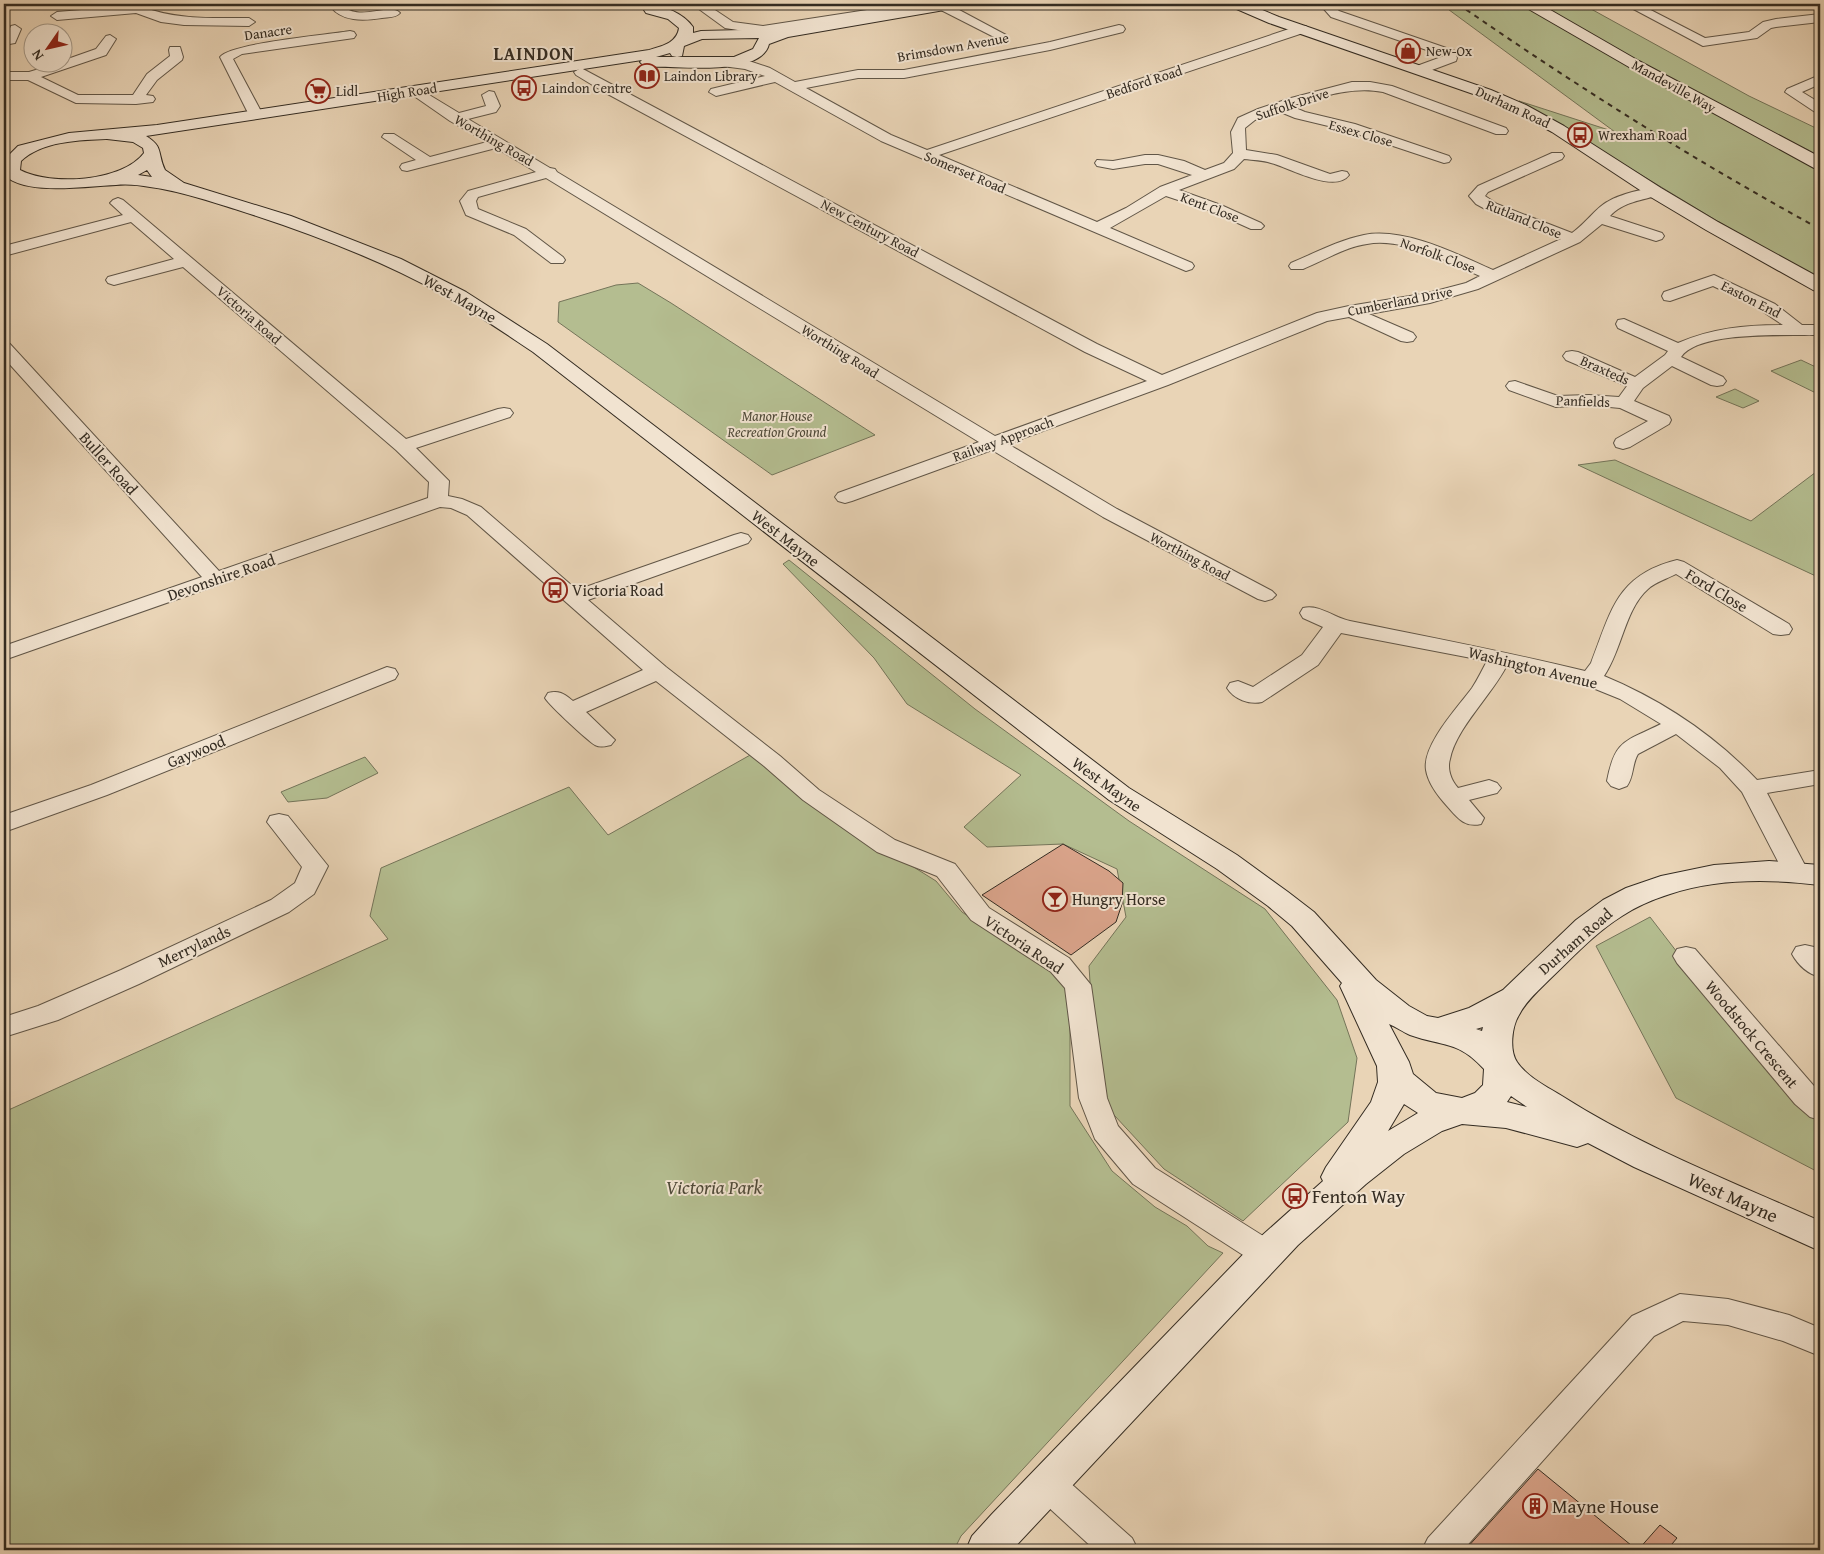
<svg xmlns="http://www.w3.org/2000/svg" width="1824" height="1554" font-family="'Gentium Book Plus',serif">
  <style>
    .green { fill: #b4bd90; stroke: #747459 }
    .building { fill: #daa48b; stroke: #342c22 }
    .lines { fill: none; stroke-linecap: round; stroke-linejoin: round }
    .street-casing { stroke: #615647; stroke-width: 2 }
    .secondary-casing { stroke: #342c22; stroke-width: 2 }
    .street { fill: #f1e3d0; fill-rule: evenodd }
    .secondary { fill: #f1e3d0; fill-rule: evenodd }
    .rail { stroke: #342c22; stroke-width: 2; stroke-dasharray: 5 5; stroke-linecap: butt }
    .labels { text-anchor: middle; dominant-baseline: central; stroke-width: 4; stroke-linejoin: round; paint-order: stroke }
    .far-street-label { font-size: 14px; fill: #342c22; stroke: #f1e3d0 }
    .far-poi-label { font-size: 14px; fill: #342c22; stroke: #f1e3d0; text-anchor: start }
    .far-park-label { font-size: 14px; font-style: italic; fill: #4e4938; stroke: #f1e3d0 }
    .street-label { font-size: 16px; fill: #342c22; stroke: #f1e3d0 }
    .poi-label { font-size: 16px; fill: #342c22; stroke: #f1e3d0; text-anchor: start }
    .far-district-label { font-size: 18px; font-weight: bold; letter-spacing: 1px; fill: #342c22; stroke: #f1e3d0 }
    .near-park-label { font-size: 19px; font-style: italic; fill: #4e4938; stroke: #f1e3d0 }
    .near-poi-label { font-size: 19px; fill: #342c22; stroke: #f1e3d0; text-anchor: start }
    .near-street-label { font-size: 19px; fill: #342c22; stroke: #f1e3d0 }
  </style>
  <rect width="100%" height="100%" fill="#e9d4b6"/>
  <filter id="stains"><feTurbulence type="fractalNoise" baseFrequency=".004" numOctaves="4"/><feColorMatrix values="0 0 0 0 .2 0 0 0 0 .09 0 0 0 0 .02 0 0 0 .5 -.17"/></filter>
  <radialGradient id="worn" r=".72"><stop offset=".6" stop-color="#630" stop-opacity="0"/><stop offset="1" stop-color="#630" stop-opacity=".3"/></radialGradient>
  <!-- green -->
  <g class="green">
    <path d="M1441 4H1582L1749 96 1820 130V280L1780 259 1519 101 1615 132Z"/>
    <path d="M638 283 671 303 875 435 772 475 558 322 559 302 616 285Z"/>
    <path d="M1801 360 1820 369V395L1771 371Z"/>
    <path d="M1735 389 1759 401 1743 408 1716 397Z"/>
    <path d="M1615 460 1751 521 1820 469V578L1578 465Z"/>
    <path d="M789 560 975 709 1129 821 1265 909 1337 1000 1357 1058 1348 1122 1243 1221 1164 1169 1102 1102 1094 1045 1089 966 1126 917 1117 869 1063 844 987 847 964 827 1021 775 907 704 874 658 783 564Z"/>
    <path d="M752 754 896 856 936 881 962 912 1058 976 1070 993V1106L1112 1171 1155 1207 1187 1226 1208 1246 1223 1253 961 1536 954 1550H4V1112L388 939 370 916 381 868 569 787 608 835Z"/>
    <path d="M365 757 378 773 327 798 288 802 281 792Z"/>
    <path d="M1650 917 1754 1052 1820 1122V1173L1676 1098 1596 946Z"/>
  </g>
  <!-- building -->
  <g class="building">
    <path d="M1063 844 1109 871 1123 883 1122 904 1116 922 1071 955 982 895Z"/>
    <path d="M1538 1469 1637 1550H1465Z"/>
    <path d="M1660 1525 1677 1538 1667 1550H1638Z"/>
  </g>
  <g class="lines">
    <defs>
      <g id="street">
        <path d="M129 4H141L142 7C178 20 212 18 249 18L255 22 249 26 184 25 161 22 136 13 57 20 51 16 57 12 130 6Z"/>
        <path d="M331 4H344L343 6C360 22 390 2 400 13 396 18 388 17 382 18 363 21 342 22 330 6Z"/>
        <path d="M692 4H706L733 22 763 26 906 4H933L927 8 763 34 725 28Z"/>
        <path d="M938 4H948L1006 35 1000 39 996 38 939 9 937 6Z"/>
        <path d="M1326 4H1338L1336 8 1339 11 1455 51 1457 58 1456 61 1424 73H1414L1412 70 1414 67 1444 56 1331 17 1323 8Z"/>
        <path d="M1624 4H1639L1705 38 1749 32 1763 22 1776 19 1820 14V22L1776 27 1771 28 1757 38 1703 46Z"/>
        <path d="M15 25 21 29 15 43 4 45V37H6L11 26Z"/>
        <path d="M1119 25 1123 26 1125 29 1123 32 1050 50 904 78H858L806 88 891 135 927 150 1298 26H1306L1308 29 1306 32 939 155 1097 222 1126 208 1160 187 1192 175 1158 164H1145L1113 169 1097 166 1095 163 1097 160 1113 161 1145 155H1158L1184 161 1205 170 1224 163 1233 153 1231 132 1238 118 1258 109 1291 98 1352 82H1370L1392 86 1506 128 1508 131 1506 134H1496L1383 92C1351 86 1321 97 1291 106L1305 112 1355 124 1449 156 1451 159 1449 162 1444 163 1345 130 1295 118 1278 111 1255 120 1245 128 1246 150 1277 155 1330 174 1342 171 1347 172 1349 175C1335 194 1290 168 1271 163 1263 160 1253 160 1244 159L1234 169 1179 190 1221 205 1261 223 1264 226 1261 229H1251L1211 211 1166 196 1110 228 1192 263 1194 266 1192 269 1186 271 881 141 775 82 716 96 709 92 711 89 765 76 745 69 715 65 713 62 715 59 720 58 752 62 770 68 795 82 858 70H904L1050 42Z"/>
        <path d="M350 31 354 32 356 35 354 38 242 54 233 59 263 115 256 119 249 115 220 57C231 43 327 35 350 31Z"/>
        <path d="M110 35 116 39 106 55 41 77 78 95H133L147 74 170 56 169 50 170 47H180L183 57 182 60 157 80 146 95 153 96 155 99 153 102 136 104 76 103 28 80H4V72H29L62 62V61L96 49 106 36Z"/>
        <path d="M581 68 1097 344 1162 375 1317 313 1349 306 1428 293 1466 283 1480 276C1448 262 1402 237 1367 244 1345 247 1323 261 1303 269H1291L1289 266 1291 263C1315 253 1339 240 1364 235 1404 227 1457 254 1493 270L1561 239 1487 210 1476 204 1469 196 1478 186 1552 153H1562L1564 156 1562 159 1488 192 1485 196 1497 204 1572 233C1585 224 1596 208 1607 202 1618 195 1648 186 1660 189L1662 192 1660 195C1642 200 1623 202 1610 216L1662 233 1664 236 1662 239 1656 241 1602 224 1580 242 1478 289 1430 303 1369 314 1413 333 1416 337 1413 341 1407 342 1401 341 1349 317 1327 321 1168 385 1008 444 1117 509 1272 591 1276 595 1272 599 1265 601 1258 599 1103 517 992 450 852 501 845 503 838 501 835 497 838 493 979 442 546 178 478 197 476 201 478 209 526 229 563 257 565 260 563 263H551L514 235 466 215 460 201 468 191 536 172 496 148 407 171 402 170 400 167 402 164 416 160 382 137 384 134H394L430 157 487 142 450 121 414 96 421 92 426 93 459 113 486 106 482 95 489 91 494 92 500 106 496 112 468 119 550 168 555 169 557 172 995 436 1147 381 1085 352 604 92 576 75 574 72Z"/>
        <path d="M1820 75V84L1802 92 1820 103V113L1815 112 1785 92 1787 89Z"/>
        <path d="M118 198 123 200 406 439 498 409 504 408 510 409 513 413 510 417 416 448 449 481 448 496 462 499 481 507 577 590 734 535 741 533 748 535 751 539 748 543 588 600 666 667 780 756 819 790 895 840 955 864 989 908 1069 958 1091 985 1107 1098 1118 1126 1155 1168 1279 1246 1283 1255 1279 1264 1268 1268 1257 1264 1133 1184 1095 1139 1079 1098 1065 988 1051 972 971 920 937 876 877 852 803 800 764 766 656 681 586 712 615 740 611 745C606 746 601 748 595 745 588 741 550 706 545 698L548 693C560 690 564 694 573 701L643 670 467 515 451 508 440 507 4 660V646L202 577 4 358V343L10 344 219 571 428 498 429 482 396 450 183 267 114 285 108 283 106 280 108 277 174 259 131 222 4 256V246L123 215 110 203 113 200Z"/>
        <path d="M1714 275 1775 304 1802 325H1820V335C1790 336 1700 330 1681 357L1723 377 1726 381 1723 385 1717 386 1711 385 1672 366 1643 388 1634 401 1669 416 1671 420 1669 424 1630 447 1623 449 1616 447 1614 443 1616 439 1648 421 1620 408 1589 405 1556 407 1509 390 1506 386 1509 382 1515 381 1558 396 1589 395 1619 397 1627 386 1566 360 1563 356 1566 352 1572 351 1578 352 1635 377 1665 355 1668 351 1618 328 1616 324 1618 320 1624 319 1678 343C1712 328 1746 325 1783 325L1753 305 1713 286 1670 301 1664 300 1662 296 1664 292Z"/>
        <path d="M1677 560 1684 562 1789 624 1792 629 1789 634 1781 635 1773 634 1676 574C1667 579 1655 582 1648 589 1625 609 1622 650 1604 676 1662 700 1714 735 1757 780L1820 770V784L1767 793 1808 871 1804 877 1795 879 1786 877 1742 792 1720 768 1676 734 1638 754C1632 764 1634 776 1627 786L1619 789 1611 786 1607 781C1615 739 1625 742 1661 724L1620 699 1583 684 1507 665C1492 695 1456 728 1450 759 1447 769 1451 780 1458 788L1489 780 1497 783 1501 788 1497 793 1469 800 1484 818 1481 824C1464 828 1457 817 1447 806 1438 796 1428 783 1426 770 1422 745 1458 707 1472 688 1478 679 1482 670 1487 661L1341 633 1318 665 1262 702C1249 705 1234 699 1227 688L1230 683 1238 681 1253 687 1302 655 1323 627 1303 618 1300 613 1303 608C1320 604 1334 618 1350 621 1429 637 1507 652 1585 671L1591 663C1611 612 1616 575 1677 560Z"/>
        <path d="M387 667 395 669 398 674 395 679 107 795 4 832V815L91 785Z"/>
        <path d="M279 814 288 816 328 866 314 894 289 912 139 984 58 1020 4 1037V1017L38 1006 121 970 271 900 295 883 302 867 267 822 270 816Z"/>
        <path d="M1805 945 1814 947 1820 953V977C1808 974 1798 965 1792 954L1796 947Z"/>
        <path d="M1686 947 1695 949 1820 1093V1120L1810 1117 1795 1104 1677 963 1673 956 1677 949Z"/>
        <path d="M1680 1294 1728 1299 1789 1315 1820 1328V1356L1783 1341 1728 1325 1683 1321 1654 1336 1463 1550H1422L1428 1538 1632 1316Z"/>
        <path d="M1047 1468 1059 1473 1132 1538 1138 1550H1095L1035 1495 1030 1484 1035 1473Z"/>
      </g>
      <g id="secondary">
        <path d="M933 4H963L956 8 788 37 769 44C761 78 675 65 648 67L643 65 640 62 642 60 146 136C164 147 157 153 165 170L184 183 291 216 401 259 466 292 547 344 1129 788 1237 855 1288 892 1314 912 1376 980 1409 1006 1427 1016 1438 1018 1469 1008 1503 990 1576 920 1603 900 1626 888 1661 876 1714 865 1769 861 1820 865V885C1771 879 1718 878 1670 894 1654 899 1637 906 1622 916 1595 933 1574 956 1551 978 1540 989 1526 1001 1519 1015 1512 1026 1509 1050 1517 1062 1527 1077 1547 1087 1562 1096 1642 1147 1733 1182 1820 1221V1251L1634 1167 1588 1143 1577 1147 1506 1128 1462 1124 1442 1131 1404 1154 1366 1184 1298 1245 1012 1550H966L972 1536 992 1514 1257 1240 1323 1181 1321 1177 1326 1167 1371 1102 1378 1082 1377 1066 1340 986 1342 983 1292 926 1268 906 1217 869 1109 800 533 352C503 332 473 311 440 293 377 258 307 232 238 210 209 201 180 191 150 187 139 185 127 184 116 185 89 186 31 195 8 178 3 173 3 166 4 160L18 146 69 133 157 125 649 50C662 46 677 43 679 28L668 19 646 13 644 10 646 7C662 3 684 14 693 27V33L701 31 790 29ZM759 38 753 49 734 57H677L682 56 684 46 702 39ZM670 53 672 56 677 57H656ZM107 139 133 142 143 148 144 153C122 182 51 186 20 170L21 161C42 141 80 140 107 139ZM147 170 152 177 138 175ZM1389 1024C1396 1027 1403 1032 1410 1035 1444 1047 1457 1040 1484 1069L1483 1085 1475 1093 1462 1098 1436 1093 1413 1074 1409 1062ZM1483 1027 1482 1031 1476 1029ZM1511 1096 1527 1107 1507 1102ZM1404 1104 1418 1113 1388 1131Z"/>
        <path d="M1230 4H1248L1279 17 1491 90 1526 105 1564 126 1661 188 1718 222 1820 278V292L1813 290 1706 230 1649 196 1552 132 1514 111 1479 96 1269 23 1232 7Z"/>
        <path d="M1523 4H1540L1639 61 1820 157V169L1814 168 1629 67 1525 7Z"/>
      </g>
    </defs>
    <!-- street casing -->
    <use href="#street" class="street-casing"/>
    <!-- secondary casing -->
    <use href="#secondary" class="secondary-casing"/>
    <!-- street -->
    <use href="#street" class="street"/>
    <!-- secondary -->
    <use href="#secondary" class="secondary"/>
    <!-- rail -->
    <path class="rail" d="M1458 4C1575 85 1695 161 1820 229"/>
  </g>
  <!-- icons -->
  <defs>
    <symbol id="shop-ring" viewBox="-11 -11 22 22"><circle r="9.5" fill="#f1e3d0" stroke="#8f2418" stroke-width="1.5"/><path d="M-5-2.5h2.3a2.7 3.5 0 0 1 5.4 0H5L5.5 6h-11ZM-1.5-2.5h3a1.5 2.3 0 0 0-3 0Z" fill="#8f2418"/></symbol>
    <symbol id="library-ring" viewBox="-11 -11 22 22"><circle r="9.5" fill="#f1e3d0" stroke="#8f2418" stroke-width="1.5"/><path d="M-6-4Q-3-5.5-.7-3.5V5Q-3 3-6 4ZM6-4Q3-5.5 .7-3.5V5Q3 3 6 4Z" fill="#8f2418"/></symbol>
    <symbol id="bus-ring" viewBox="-11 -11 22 22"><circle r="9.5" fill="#f1e3d0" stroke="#8f2418" stroke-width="1.5"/><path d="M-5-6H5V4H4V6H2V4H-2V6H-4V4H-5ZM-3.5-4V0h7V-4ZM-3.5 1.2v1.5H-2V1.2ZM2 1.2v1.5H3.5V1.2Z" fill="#8f2418"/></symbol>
    <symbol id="supermarket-ring" viewBox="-11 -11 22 22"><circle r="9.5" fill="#f1e3d0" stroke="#8f2418" stroke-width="1.5"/><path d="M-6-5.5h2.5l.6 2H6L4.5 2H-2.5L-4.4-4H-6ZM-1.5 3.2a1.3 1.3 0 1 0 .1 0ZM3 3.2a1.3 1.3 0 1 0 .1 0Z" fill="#8f2418"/></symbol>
    <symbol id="bar-ring" viewBox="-11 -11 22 22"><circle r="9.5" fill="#f1e3d0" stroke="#8f2418" stroke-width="1.5"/><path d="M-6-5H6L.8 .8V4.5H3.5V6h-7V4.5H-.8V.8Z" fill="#8f2418"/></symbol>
    <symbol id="building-ring" viewBox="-11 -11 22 22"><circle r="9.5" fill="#f1e3d0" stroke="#8f2418" stroke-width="1.5"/><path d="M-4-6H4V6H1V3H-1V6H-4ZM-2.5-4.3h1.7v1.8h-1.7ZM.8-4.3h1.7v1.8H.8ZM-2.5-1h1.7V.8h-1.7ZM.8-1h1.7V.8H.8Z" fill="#8f2418"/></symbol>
  </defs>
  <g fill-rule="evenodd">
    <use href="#shop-ring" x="1394" y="37" width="28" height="28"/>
    <use href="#library-ring" x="633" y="62" width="28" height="28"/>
    <use href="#bus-ring" x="510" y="74" width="28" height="28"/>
    <use href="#supermarket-ring" x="304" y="77" width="28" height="28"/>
    <use href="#bus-ring" x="1566" y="121" width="28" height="28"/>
    <use href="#bus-ring" x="541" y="576" width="28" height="28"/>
    <use href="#bar-ring" x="1041" y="885" width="28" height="28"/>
    <use href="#bus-ring" x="1281" y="1182" width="28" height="28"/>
    <use href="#building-ring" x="1521" y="1492" width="28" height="28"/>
  </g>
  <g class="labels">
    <!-- far-street labels -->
    <g class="far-street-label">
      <text transform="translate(268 32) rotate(-8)">Danacre</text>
      <text transform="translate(953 47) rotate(-10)">Brimsdown Avenue</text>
      <text transform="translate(1144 82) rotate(-18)">Bedford Road</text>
      <text transform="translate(1674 86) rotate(29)">Mandeville Way</text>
      <text transform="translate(407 92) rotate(-9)">High Road</text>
      <text transform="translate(1292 104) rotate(-18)">Suffolk Drive</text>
      <text transform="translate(1513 107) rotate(25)">Durham Road</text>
      <text transform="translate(1361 133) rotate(16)">Essex Close</text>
      <text transform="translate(494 140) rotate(30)">Worthing Road</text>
      <text transform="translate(965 172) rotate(23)">Somerset Road</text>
      <text transform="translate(1210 207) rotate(21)">Kent Close</text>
      <text transform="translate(1524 219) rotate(22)">Rutland Close</text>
      <text transform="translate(870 228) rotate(28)">New Century Road</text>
      <text transform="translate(1438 255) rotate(20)">Norfolk Close</text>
      <text transform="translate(1751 299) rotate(27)">Easton End</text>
      <text transform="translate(1400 301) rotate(-11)">Cumberland Drive</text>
      <text transform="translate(249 315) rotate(41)">Victoria Road</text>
      <text transform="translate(840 351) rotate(32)">Worthing Road</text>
      <text transform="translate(1605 370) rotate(24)">Braxteds</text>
      <text transform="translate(1583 401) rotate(2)">Panfields</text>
      <text transform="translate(1003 439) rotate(-20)">Railway Approach</text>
      <text transform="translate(1190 556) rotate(28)">Worthing Road</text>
    </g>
    <!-- far-poi labels -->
    <g class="far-poi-label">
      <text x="1426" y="51">New-Ox</text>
      <text x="664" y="76">Laindon Library</text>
      <text x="542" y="88">Laindon Centre</text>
      <text x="336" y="91">Lidl</text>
      <text x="1598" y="135">Wrexham Road</text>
    </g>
    <!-- far-park labels -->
    <g class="far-park-label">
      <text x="777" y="416">Manor House<tspan x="777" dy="16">Recreation Ground</tspan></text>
    </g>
    <!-- street labels -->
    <g class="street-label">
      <text transform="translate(460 298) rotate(30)">West Mayne</text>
      <text transform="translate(109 463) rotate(48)">Buller Road</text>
      <text transform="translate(786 538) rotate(38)">West Mayne</text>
      <text transform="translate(221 577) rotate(-19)">Devonshire Road</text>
      <text transform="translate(1717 590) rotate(31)">Ford Close</text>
      <text transform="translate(1533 667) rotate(14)">Washington Avenue</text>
      <text transform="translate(196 751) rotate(-22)">Gaywood</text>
      <text transform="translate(1107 784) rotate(36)">West Mayne</text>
      <text transform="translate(1575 941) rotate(-41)">Durham Road</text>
      <text transform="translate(1024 944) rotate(34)">Victoria Road</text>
      <text transform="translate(194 946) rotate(-25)">Merrylands</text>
      <text transform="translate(1752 1034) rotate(50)">Woodstock Crescent</text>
    </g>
    <!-- poi labels -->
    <g class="poi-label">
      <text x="572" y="590">Victoria Road</text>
      <text x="1072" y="899">Hungry Horse</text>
    </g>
    <!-- far-district labels -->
    <g class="far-district-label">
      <text x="534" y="53">LAINDON</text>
    </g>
    <!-- near-park labels -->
    <g class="near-park-label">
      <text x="714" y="1187">Victoria Park</text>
    </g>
    <!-- near-poi labels -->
    <g class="near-poi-label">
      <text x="1312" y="1196">Fenton Way</text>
      <text x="1552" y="1506">Mayne House</text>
    </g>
    <!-- near-street labels -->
    <g class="near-street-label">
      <text transform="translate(1733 1197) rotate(24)">West Mayne</text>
    </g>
  </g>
  <!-- margin -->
  <rect width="1824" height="1554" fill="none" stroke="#e9d4b6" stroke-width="20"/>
  <rect x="5" y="5" width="1814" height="1544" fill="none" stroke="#342c22" stroke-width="2.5"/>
  <rect x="10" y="10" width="1804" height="1534" fill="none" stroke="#342c22"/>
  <!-- north arrow -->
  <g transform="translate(48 48) rotate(236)"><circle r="24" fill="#f1e3d0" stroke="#a59a8a"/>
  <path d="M0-4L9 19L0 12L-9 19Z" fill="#8f2418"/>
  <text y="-8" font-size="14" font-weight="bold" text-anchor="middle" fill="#342c22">N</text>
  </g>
  <rect width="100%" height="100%" filter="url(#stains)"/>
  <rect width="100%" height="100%" fill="url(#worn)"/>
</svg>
